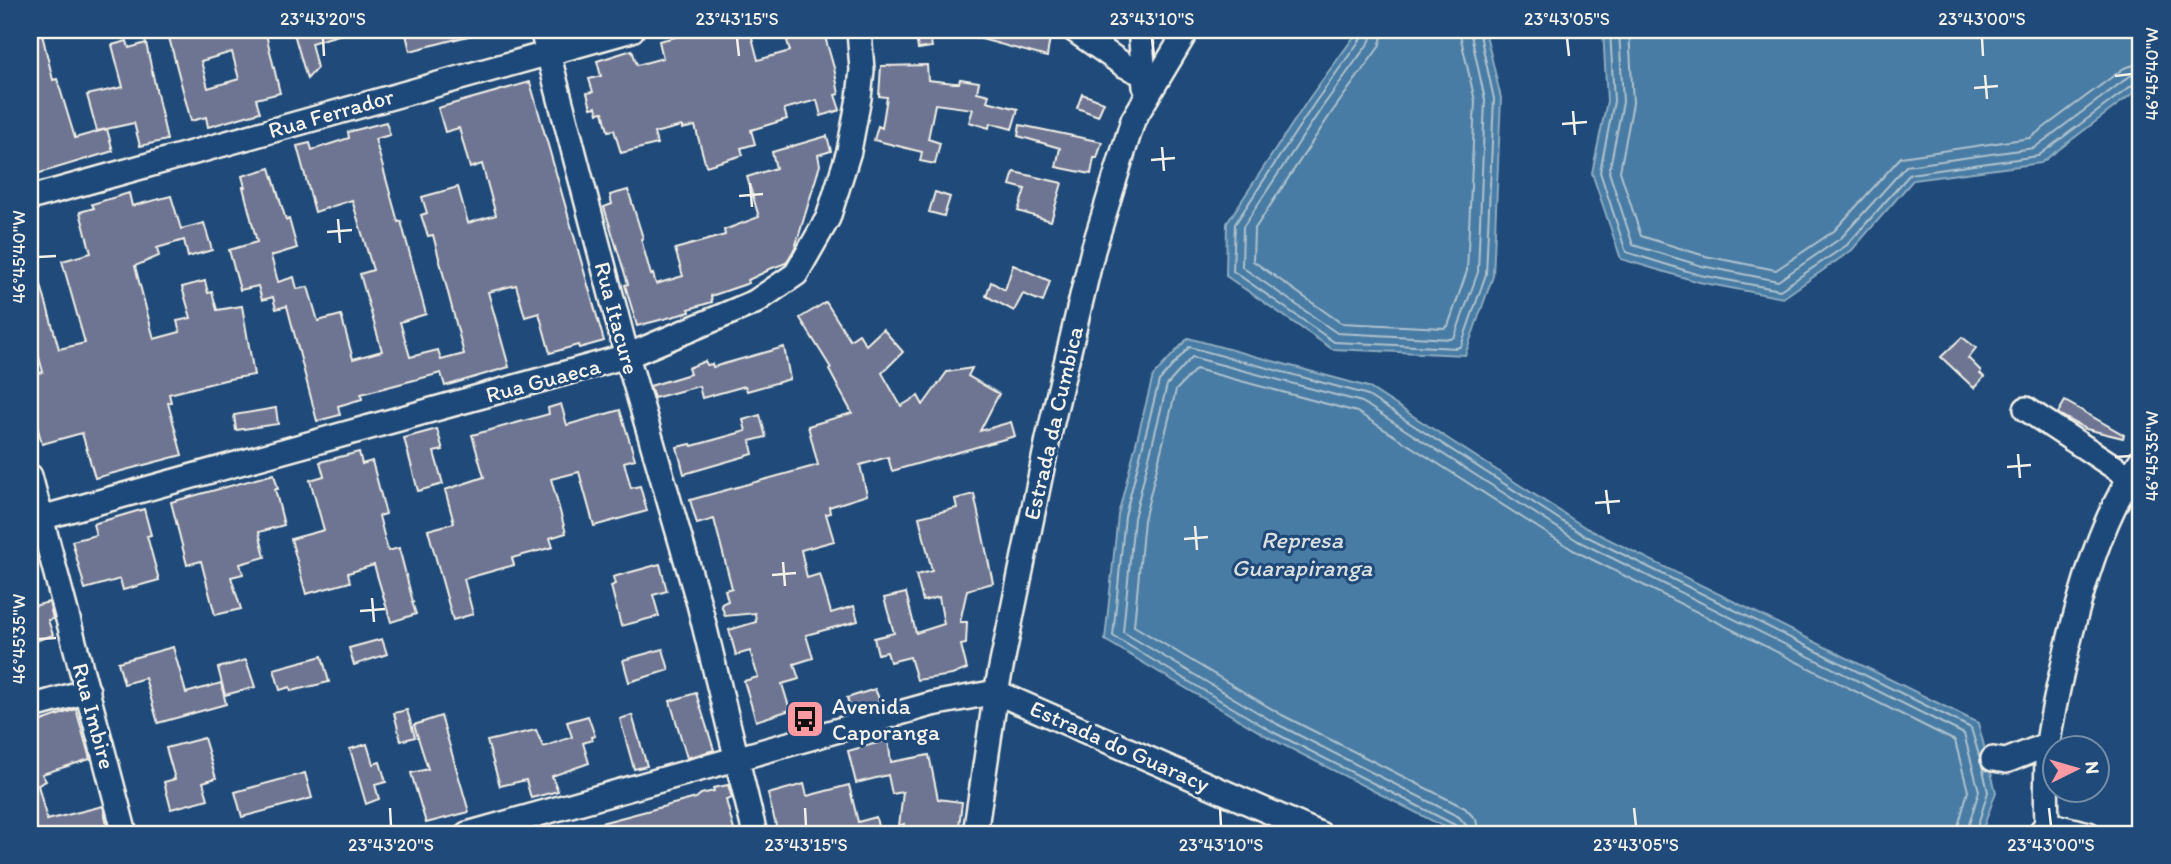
<svg xmlns="http://www.w3.org/2000/svg" width="2171" height="864" font-family="Itim,sans-serif">
  <style>
    .water { fill: #487ca5; stroke: #8dabc0; stroke-width: 2 }
    .lines { fill: none; stroke-linecap: round; stroke-linejoin: round }
    .shore { stroke: #afc2cd; stroke-width: 2 }
    .building { fill: #6d7492; stroke: #f4f1e8; stroke-width: 2; fill-rule: evenodd }
    .minor-casing { stroke: #f4f1e8; stroke-width: 28 }
    .minor { stroke: #1f4a7a; stroke-width: 23 }
    .ticks { fill: none; stroke: #f4f1e8; stroke-width: 2.5 }
    .labels { text-anchor: middle; dominant-baseline: central; stroke-width: 6; stroke-linejoin: round; paint-order: stroke }
    .street-label { font-size: 23px; fill: #f4f1e8; stroke: #1f4a7a }
    .poi-label { font-size: 23px; fill: #f4f1e8; stroke: #1f4a7a; text-anchor: start }
    .water-label { font-size: 24px; font-style: italic; fill: #dadfde; stroke: #1f4a7a }
    .neatline { fill: none; stroke: #f4f1e8; stroke-width: 2.5 }
    .ticks-label { font-size: 18px; text-anchor: middle; fill: #f4f1e8 }
  </style>
  <rect width="100%" height="100%" fill="#1f4a7a"/>
  <filter id="ink" filterUnits="userSpaceOnUse"><feTurbulence type="fractalNoise" baseFrequency=".0143" numOctaves="2"/><feDisplacementMap in="SourceGraphic" scale="14" xChannelSelector="R" yChannelSelector="G"/><feConvolveMatrix kernelMatrix="1 2 1 2 8 2 1 2 1" color-interpolation-filters="sRGB"/></filter>
  <g filter="url(#ink)">
    <!-- water -->
    <g class="water">
      <path d="M1359 30H1485L1501 98 1493 276 1465 355 1332 349 1226 276 1227 223 1310 97Z"/>
      <path d="M1603 30H2141V87L2041 163 1913 180 1852 250 1783 298 1699 282 1621 259 1592 173 1607 101Z"/>
      <path d="M1188 338 1368 387 1586 528 1978 723 1996 792 1981 834H1458L1270 738 1105 640 1118 515 1153 376Z"/>
    </g>
    <g class="lines">
      <!-- shore -->
      <g class="shore">
        <path d="M1364 30 1363 36 1316 101 1235 224 1233 271 1334 342 1457 348 1461 346 1486 274 1494 99 1479 30"/>
        <path d="M1373 30 1370 41 1323 106 1243 227 1242 267 1337 333 1451 339 1455 336 1478 272 1485 100 1470 30"/>
        <path d="M1384 30 1379 47 1332 112 1254 230 1253 261 1341 323 1444 328 1448 326 1467 271 1475 101 1459 30"/>
        <path d="M1610 30 1614 101 1600 172 1626 252 1700 275 1780 290 1847 245 1910 174 2038 156 2135 83 2141 82"/>
        <path d="M1619 30 1623 102 1609 172 1633 245 1702 266 1778 281 1841 238 1906 166 2034 148 2130 76 2141 73"/>
        <path d="M1629 30 1633 103 1620 171 1641 236 1705 256 1776 270 1834 231 1901 157 2030 138 2124 68 2141 63"/>
        <path d="M1459 834 1455 825 1273 732 1113 636 1125 516 1159 381 1189 347 1365 394 1582 534 1971 728 1980 759"/>
        <path d="M1468 834 1466 825 1459 817 1277 724 1123 632 1134 518 1167 385 1192 357 1362 402 1578 541 1964 734 1979 791 1966 834"/>
        <path d="M1479 834 1476 820 1465 808 1282 715 1134 626 1144 520 1176 390 1196 369 1357 412 1573 550 1955 741 1968 791 1956 834"/>
        <path d="M1975 834 1988 792 1982 765"/>
      </g>
    </g>
    <!-- building -->
    <g class="building">
      <path d="M30 30H41L53 80 57 79 75 138 107 129 113 151 30 176V156L38 153 30 125Z"/>
      <path d="M167 30H265L280 93 256 99 260 112 208 127 206 117 191 121ZM232 52 239 79 208 88 201 61Z"/>
      <path d="M293 30H342V34L311 43 317 68 307 79Z"/>
      <path d="M405 30H471L472 35 410 51Z"/>
      <path d="M704 30H750L758 60 790 51 784 30H823L834 68 839 94 835 95 840 110 821 116 817 100 784 109 787 119 751 130 755 144 741 148 743 155 706 166 695 126 682 129V126L654 133 657 144 621 153 614 130 608 131 603 112 598 113 596 107 591 108 587 93 593 92 589 79 601 76 597 61 632 50 637 65 663 58 659 41Z"/>
      <path d="M915 30H929L932 47 918 49Z"/>
      <path d="M963 30H1051L1047 57 963 34Z"/>
      <path d="M127 41 129 48 146 43 167 140 140 146 134 123 97 131 87 95 123 87 112 45Z"/>
      <path d="M927 65 928 80 954 83H959L960 79 979 82 977 92 989 95 987 101 1018 109 1012 129 990 123 989 128 969 122 973 109 935 104 928 139 940 143 935 164 920 161 922 152 874 140 878 126 882 128 887 97 879 96 881 66Z"/>
      <path d="M530 82 604 341 579 348 578 345 550 353 539 313 525 317 516 285 488 292 509 367 445 386 441 373 361 394 362 399 338 406 340 415 317 421 287 306 276 309 273 297 262 300 258 286 240 290 229 250 257 242 243 187H245L242 176 270 168 286 220 289 219 297 248 271 256 278 282 294 277 297 289 308 287 318 321 341 315 353 359 382 351 360 274 373 270 352 200 315 212 297 146 310 143 312 150 349 138 348 132 386 122 390 135 375 139 398 222 401 221 426 314 400 322 410 357 438 350 441 360 464 354 433 235 428 236 421 215 427 213 422 197 458 187 468 223 496 215 482 164 470 168 459 128 445 132 438 108Z"/>
      <path d="M1082 94 1104 102 1098 116 1077 108Z"/>
      <path d="M1020 125 1102 142 1097 158H1094L1091 174 1056 167 1060 148 1018 136Z"/>
      <path d="M827 136 831 151 818 155 820 165 795 248 786 263 767 270V271L748 280 749 283 711 296 712 302 689 309 690 312 637 326 625 285 628 284 604 207 612 204 610 195 628 190 643 238 641 239 651 275 653 274 656 284 683 276 675 249 725 235 724 230 759 217 747 177 776 168 772 152Z"/>
      <path d="M1014 172 1062 183 1051 221 1018 211 1025 189 1010 185Z"/>
      <path d="M935 192 950 197 944 216 929 212Z"/>
      <path d="M129 193 132 206 171 196 181 229 204 223 212 250 188 257 184 240 157 248 159 256 135 266 154 339 180 332 177 321 191 318 182 287 205 281 208 293 212 292 217 310 242 306 254 375 229 379 169 394 171 402 168 403 182 455 95 478 82 433 42 444 30 399V375L43 372 34 339 38 338V333L30 305V260H34L59 349 85 343 62 261 91 253 80 212 94 208 92 204Z"/>
      <path d="M1013 265 1050 281 1043 302 1023 294 1014 311 986 296 991 282 1005 290Z"/>
      <path d="M826 302 850 340 859 334 866 345 883 329 903 352 882 373 901 406 918 396 923 405 947 372 972 368 968 376 999 394 980 431 1011 422 1015 436 892 471 888 457 860 465 867 495 829 507 830 513 826 514 834 541 801 550 807 578 820 574 831 613 854 606 858 621 806 635 813 658 794 664 799 679 782 684 790 710 756 721 744 681 758 677 750 651 736 655 729 630 756 622 755 613 725 616 721 604 728 601 725 590 732 588 714 519 697 524 690 500 818 465 808 426 852 413 829 370 831 368 800 318Z"/>
      <path d="M1962 337 1976 348 1968 358 1981 371 1980 373 1984 377 1974 388 1941 357Z"/>
      <path d="M784 347 790 379 747 391 745 386 702 398 699 386 654 398 650 386 690 374 688 368 705 361 707 365 712 364 713 367Z"/>
      <path d="M2065 401 2124 435 2123 438 2086 429 2060 415 2058 413Z"/>
      <path d="M561 404 567 425 620 410 635 459 624 462 631 488 640 486 647 511 594 526 579 472 551 479 566 533 550 538 553 547 512 558 514 565 464 579 473 614 453 620 428 530 454 523 445 490 484 477 472 435 549 414 548 408Z"/>
      <path d="M276 408 278 424 236 430 234 415Z"/>
      <path d="M760 415 766 437 750 441 753 454 684 474 677 447 691 444 692 446 746 431 743 420Z"/>
      <path d="M437 429 443 450 434 452 443 484 418 491 404 438Z"/>
      <path d="M359 452 362 464 372 461 386 514 379 516 388 551 399 548 413 602H412L416 614 391 622 374 565 348 573 350 582 306 594 291 539 324 530 310 480 324 476 320 462Z"/>
      <path d="M274 474 278 489H275L284 525 259 532 265 557 240 564 243 574 231 577 241 609 215 615 201 561 187 565 171 502Z"/>
      <path d="M974 494 993 583 967 590 960 622H967L966 644 961 645 967 669 952 675 917 680 910 657 890 662 887 652 878 654 874 638 894 633 884 598 906 593 916 633 944 624 939 597 923 601 916 575 932 571 919 517 957 508 955 499Z"/>
      <path d="M144 509 151 535 147 536 159 580 123 590 120 579 85 589 72 541 96 535 93 524Z"/>
      <path d="M660 564 667 591 653 595 659 616 621 626 611 586 615 584 613 577Z"/>
      <path d="M49 602 53 619 48 620 53 635 30 643V607Z"/>
      <path d="M382 639 387 654 354 665 349 648Z"/>
      <path d="M173 647 186 693 221 683 226 704 158 723 145 678 124 684 118 662Z"/>
      <path d="M663 649 669 670 629 682 623 660Z"/>
      <path d="M322 656 329 682 291 691 290 687 280 690 274 669Z"/>
      <path d="M246 660 255 687 225 695 218 668Z"/>
      <path d="M875 689 880 701 851 711 847 698Z"/>
      <path d="M696 693 714 750 687 758 670 701Z"/>
      <path d="M76 709 90 759 42 774 46 781 38 785 47 820 103 806 109 834H30V725Z"/>
      <path d="M407 710 415 737 401 741 394 713Z"/>
      <path d="M632 715 647 766 634 769 620 719Z"/>
      <path d="M441 716 469 812 426 823 411 773 428 769 414 725Z"/>
      <path d="M588 716 595 736 591 737 592 740 583 743 589 763 552 776 558 791 531 798 526 780 500 786 487 741 536 730 543 747 572 737 567 722Z"/>
      <path d="M204 738 216 778 203 782 208 799 171 809 164 782 175 779 166 748Z"/>
      <path d="M888 740 891 762 929 755 938 799 962 802 958 834H903L904 824 899 826 903 792 892 794 888 775 856 783 848 751Z"/>
      <path d="M367 744 373 764 380 762 386 782 375 785 379 799 366 804 350 749Z"/>
      <path d="M305 773 312 798 242 817 235 792Z"/>
      <path d="M804 784 807 796 849 785 858 822 876 817 879 832 870 834H830V830L815 834H778L768 794Z"/>
      <path d="M728 785 732 798 726 800 735 834H579L578 829 696 798 701 794 714 791 713 788Z"/>
    </g>
    <g class="lines">
      <defs>
        <g id="minor">
          <path d="M542 30 627 356 699 604 755 834"/>
          <path d="M1074 30 1124 65 1143 74"/>
          <path d="M1140 30 1145 87"/>
          <path d="M30 198 632 30"/>
          <path d="M2026 409 2131 478"/>
          <path d="M30 476 125 834"/>
          <path d="M30 521 627 356 755 302 796 274 828 218 849 151 859 98 862 70 859 30"/>
          <path d="M996 692 1320 834"/>
          <path d="M30 707 88 691"/>
          <path d="M1993 759 2006 761 2049 744"/>
          <path d="M2047 824 2089 834"/>
          <path d="M467 834 932 704 996 692"/>
          <path d="M975 834 996 692 1048 439 1093 250 1133 120 1187 30"/>
          <path d="M2039 834 2047 824C2046 798 2046 771 2048 744 2052 712 2060 681 2067 649 2083 584 2102 516 2141 460"/>
        </g>
      </defs>
      <!-- minor casing -->
      <use href="#minor" class="minor-casing"/>
      <!-- minor -->
      <use href="#minor" class="minor"/>
    </g>
  </g>
  <!-- ticks -->
  <path class="ticks" d="M323 38 324 56M737 38 739 56M1152 38 1154 56M1567 38 1569 56M1982 38 1983 56M1985 75 1987 99M2115 76 2132 74M1974 88 1998 86M1573 111 1575 135M1562 124 1587 122M1162 147 1164 171M1151 160 1175 158M750 183 752 207M739 196 763 194M338 219 340 243M327 232 352 230M38 257 56 256M2018 454 2020 478M2115 457 2132 456M2007 467 2031 465M1606 490 1609 514M1595 503 1620 501M1195 526 1197 550M1184 539 1208 537M783 562 785 586M772 575 796 573M372 598 374 622M360 611 385 609M38 639 56 638M390 808 391 826M805 808 806 826M1220 808 1221 826M1634 808 1636 826M2049 808 2051 826"/>
  <!-- icons -->
  <defs>
    <symbol id="bus-square" viewBox="-11 -11 22 22"><rect x="-9" y="-9" width="18" height="18" rx="4" fill="#ff9aa2" stroke="#1f4a7a"/><path d="M-5-6H5V4H4V6H2V4H-2V6H-4V4H-5ZM-3.5-4V0h7V-4ZM-3.5 1.2v1.5H-2V1.2ZM2 1.2v1.5H3.5V1.2Z" fill="#111"/></symbol>
  </defs>
  <g fill-rule="evenodd">
    <use href="#bus-square" x="783" y="697" width="44" height="44"/>
  </g>
  <g class="labels">
    <!-- street labels -->
    <g class="street-label">
      <text transform="translate(331 113) rotate(-16)">Rua Ferrador</text>
      <text transform="translate(617 318) rotate(75)">Rua Itacure</text>
      <text transform="translate(543 380) rotate(-15)">Rua Guaeca</text>
      <text transform="translate(1053 423) rotate(-77)">Estrada da Cumbica</text>
      <text transform="translate(94 716) rotate(75)">Rua Imbire</text>
      <text transform="translate(1120 746) rotate(24)">Estrada do Guaracy</text>
    </g>
    <!-- poi labels -->
    <g class="poi-label">
      <text x="832" y="706">Avenida<tspan x="832" dy="26">Caporanga</tspan></text>
    </g>
    <!-- water labels -->
    <g class="water-label">
      <text x="1302" y="539">Represa<tspan x="1302" dy="28">Guarapiranga</tspan></text>
    </g>
  </g>
  <!-- margin -->
  <rect width="2171" height="864" fill="none" stroke="#1f4a7a" stroke-width="77"/>
  <!-- north arrow -->
  <g transform="translate(2076 769) rotate(85)"><circle r="33" fill="#1f4a7a" stroke="#748da6" stroke-width="2"/>
  <path d="M0-5L12 26L0 18L-12 26Z" fill="#ff9aa2"/>
  <text y="-10" font-size="19" font-weight="bold" text-anchor="middle" fill="#f4f1e8">N</text>
  </g>
  <rect x="38" y="38" width="2094" height="788" class="neatline"/>
  <g class="ticks-label">
    <text x="323" y="25">23°43'20"S</text>
    <text x="737" y="25">23°43'15"S</text>
    <text x="1152" y="25">23°43'10"S</text>
    <text x="1567" y="25">23°43'05"S</text>
    <text x="1982" y="25">23°43'00"S</text>
    <text transform="translate(2152 74) rotate(-90)" y="6">46°45'40"W</text>
    <text transform="translate(19 257) rotate(-90)" y="6">46°45'40"W</text>
    <text transform="translate(2152 456) rotate(-90)" y="6">46°45'35"W</text>
    <text transform="translate(19 639) rotate(-90)" y="6">46°45'35"W</text>
    <text x="391" y="851">23°43'20"S</text>
    <text x="806" y="851">23°43'15"S</text>
    <text x="1221" y="851">23°43'10"S</text>
    <text x="1636" y="851">23°43'05"S</text>
    <text x="2051" y="851">23°43'00"S</text>
  </g>
</svg>
